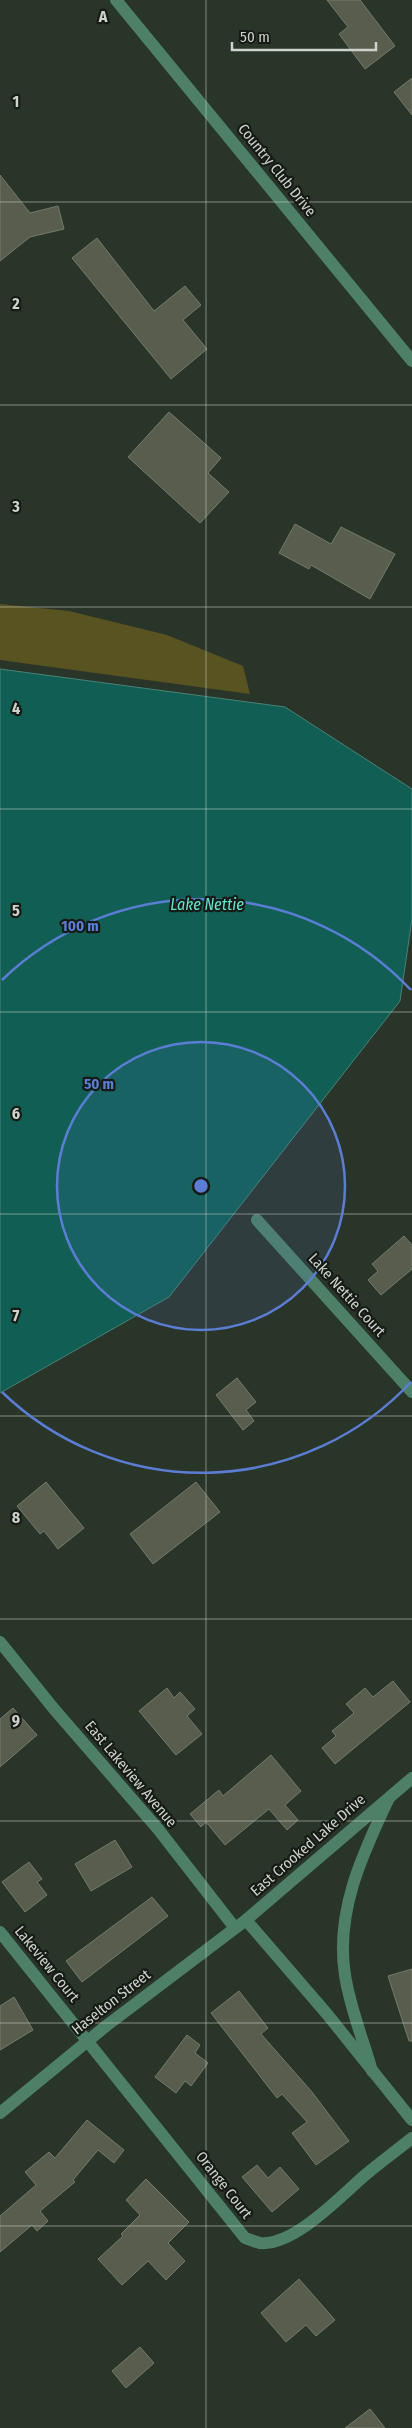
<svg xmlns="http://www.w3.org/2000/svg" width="412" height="2428" font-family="'Fira Sans Condensed',sans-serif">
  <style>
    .green { fill: #585321 }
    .water { fill: #115f54; stroke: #498278 }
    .building { fill: #585d4e; stroke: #757a6a }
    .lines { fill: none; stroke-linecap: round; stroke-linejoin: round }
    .minor { stroke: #4d8067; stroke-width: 12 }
    .grid { fill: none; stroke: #cdd3cc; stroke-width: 1; stroke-opacity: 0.55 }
    .ring { fill: none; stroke: #5b7dd4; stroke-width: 2.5 }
    .labels { text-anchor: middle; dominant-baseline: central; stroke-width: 4.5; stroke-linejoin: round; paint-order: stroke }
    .street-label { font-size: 15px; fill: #cdd3cc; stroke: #161b15 }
    .water-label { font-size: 16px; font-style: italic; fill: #62e8d2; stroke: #161b15 }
    .grid-label { font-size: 16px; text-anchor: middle; font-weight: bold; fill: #cdd3cc; stroke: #161b15; stroke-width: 4.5; stroke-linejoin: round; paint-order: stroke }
    .centre { fill: #5b7dd4; stroke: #161b15; stroke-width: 2.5 }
    .ring-label { font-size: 15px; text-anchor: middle; font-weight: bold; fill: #5b7dd4; stroke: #161b15; stroke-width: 4.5; stroke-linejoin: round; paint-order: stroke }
  </style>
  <rect width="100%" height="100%" fill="#2a3529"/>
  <!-- green -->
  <path class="green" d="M0 604 69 611 167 635 243 666 250 694 0 660Z"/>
  <!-- water -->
  <path class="water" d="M0 669 285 707 412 789V919L400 1001 169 1297 0 1393Z"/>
  <!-- building -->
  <g class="building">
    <path d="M327 0H360L395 46 365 69 339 34 348 27Z"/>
    <path d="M412 78V115L394 92Z"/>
    <path d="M0 175 30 213 58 206 64 229 30 237 0 261Z"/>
    <path d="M97 238 154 311 185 286 201 305 183 320 207 349 171 379 72 258Z"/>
    <path d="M169 412 221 458 208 473 229 492 200 523 128 457Z"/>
    <path d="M295 524 331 544 341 527 395 554 370 599 311 565 309 569 279 553Z"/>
    <path d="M404 1236 412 1245V1269L381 1295 368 1280 378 1271 372 1264Z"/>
    <path d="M237 1378 256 1402 246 1410 254 1421 243 1430 216 1395Z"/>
    <path d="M46 1482 84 1528 58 1549 44 1531 40 1534 17 1506Z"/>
    <path d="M196 1482 220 1512 153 1564 130 1534Z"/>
    <path d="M393 1681 410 1702 335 1764 322 1748 336 1736 332 1731 354 1713 346 1704 365 1688 373 1697Z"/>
    <path d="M167 1688 174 1698 180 1692 195 1709 187 1716 202 1734 176 1755 139 1711Z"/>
    <path d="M13 1708 37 1735 0 1767V1719Z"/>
    <path d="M271 1755 301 1791 285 1805 298 1820 287 1830 269 1809 225 1845 206 1822 201 1827 190 1814 219 1790 223 1796Z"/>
    <path d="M115 1840 132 1867 91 1891 75 1864Z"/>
    <path d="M29 1862 42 1879 37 1882 47 1895 25 1912 2 1882Z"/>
    <path d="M152 1897 168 1916 82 1982 66 1961Z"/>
    <path d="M412 1969V2041H409L388 1976Z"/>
    <path d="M239 1991 268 2028 261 2034 312 2092 349 2141 316 2165 292 2133 307 2122 282 2094 277 2098 211 2013Z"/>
    <path d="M14 1997 33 2030 0 2050V2006Z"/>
    <path d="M187 2035 200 2045 195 2053 208 2063 191 2086 185 2081 176 2093 155 2077Z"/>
    <path d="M87 2120 124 2150 114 2163 98 2150 73 2180 75 2182 40 2211 48 2221 37 2231 32 2225 0 2252V2216L36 2185 25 2172 49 2152 55 2158Z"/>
    <path d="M257 2165 268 2178 280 2167 299 2189 272 2212 242 2177Z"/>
    <path d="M146 2179 189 2222 168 2243 185 2261 166 2280 148 2261 122 2285 98 2259 123 2236 121 2234 140 2215 126 2200Z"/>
    <path d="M299 2279 335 2320 316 2336 306 2325 286 2342 261 2313Z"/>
    <path d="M140 2347 154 2363 126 2388 112 2371Z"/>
    <path d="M370 2409 385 2428H345Z"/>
  </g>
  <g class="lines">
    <!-- minor -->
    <g class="minor">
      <path d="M116 0 412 361"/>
      <path d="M257 1220 412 1392"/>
      <path d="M0 1642 54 1709 158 1829 235 1928"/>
      <path d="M246 1920 327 2014 412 2120"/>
      <path d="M0 1932 245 2238C249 2239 255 2242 260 2243 294 2246 340 2197 364 2176 379 2163 396 2151 412 2138"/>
      <path d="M372 2071C363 2039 350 2008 345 1975 335 1913 362 1855 388 1800"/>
      <path d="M0 2113 106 2026 246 1920 412 1778"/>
    </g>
  </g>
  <!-- grid -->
  <path class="grid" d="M206 0V2428M0 202H412M0 405H412M0 607H412M0 809H412M0 1012H412M0 1214H412M0 1416H412M0 1619H412M0 1821H412M0 2023H412M0 2226H412"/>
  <!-- distance rings -->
  <circle cx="201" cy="1186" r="144" fill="#5b7dd4" fill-opacity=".12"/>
  <g class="ring">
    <circle cx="201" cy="1186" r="144"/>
    <path d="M411 1382A287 287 0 0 1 2 1392M2 980A287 287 0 0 1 411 990"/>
  </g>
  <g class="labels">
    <!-- street labels -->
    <g class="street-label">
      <text transform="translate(277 170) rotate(51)">Country Club Drive</text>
      <text transform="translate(347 1295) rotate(48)">Lake Nettie Court</text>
      <text transform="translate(131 1774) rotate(50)">East Lakeview Avenue</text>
      <text transform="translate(308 1845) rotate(-41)">East Crooked Lake Drive</text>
      <text transform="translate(47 1964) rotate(51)">Lakeview Court</text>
      <text transform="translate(111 2002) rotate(-38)">Haselton Street</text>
      <text transform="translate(224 2185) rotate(52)">Orange Court</text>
    </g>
    <!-- water labels -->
    <g class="water-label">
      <text x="207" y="904">Lake Nettie</text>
    </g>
  </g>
  <g class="grid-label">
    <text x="103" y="22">A</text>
    <text x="16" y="107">1</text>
    <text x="16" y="309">2</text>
    <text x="16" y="512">3</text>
    <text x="16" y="714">4</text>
    <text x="16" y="916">5</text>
    <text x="16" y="1119">6</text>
    <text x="16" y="1321">7</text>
    <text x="16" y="1523">8</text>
    <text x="16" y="1726">9</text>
  </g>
  <circle cx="201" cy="1186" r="8" class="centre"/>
  <g class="ring-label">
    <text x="80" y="931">100 m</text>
    <text x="99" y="1089">50 m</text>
  </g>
  <!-- scale -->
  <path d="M232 42v8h144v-8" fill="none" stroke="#cdd3cc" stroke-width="2.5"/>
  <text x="240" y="42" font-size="15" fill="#cdd3cc" stroke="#161b15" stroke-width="4" paint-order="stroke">50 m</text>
</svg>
